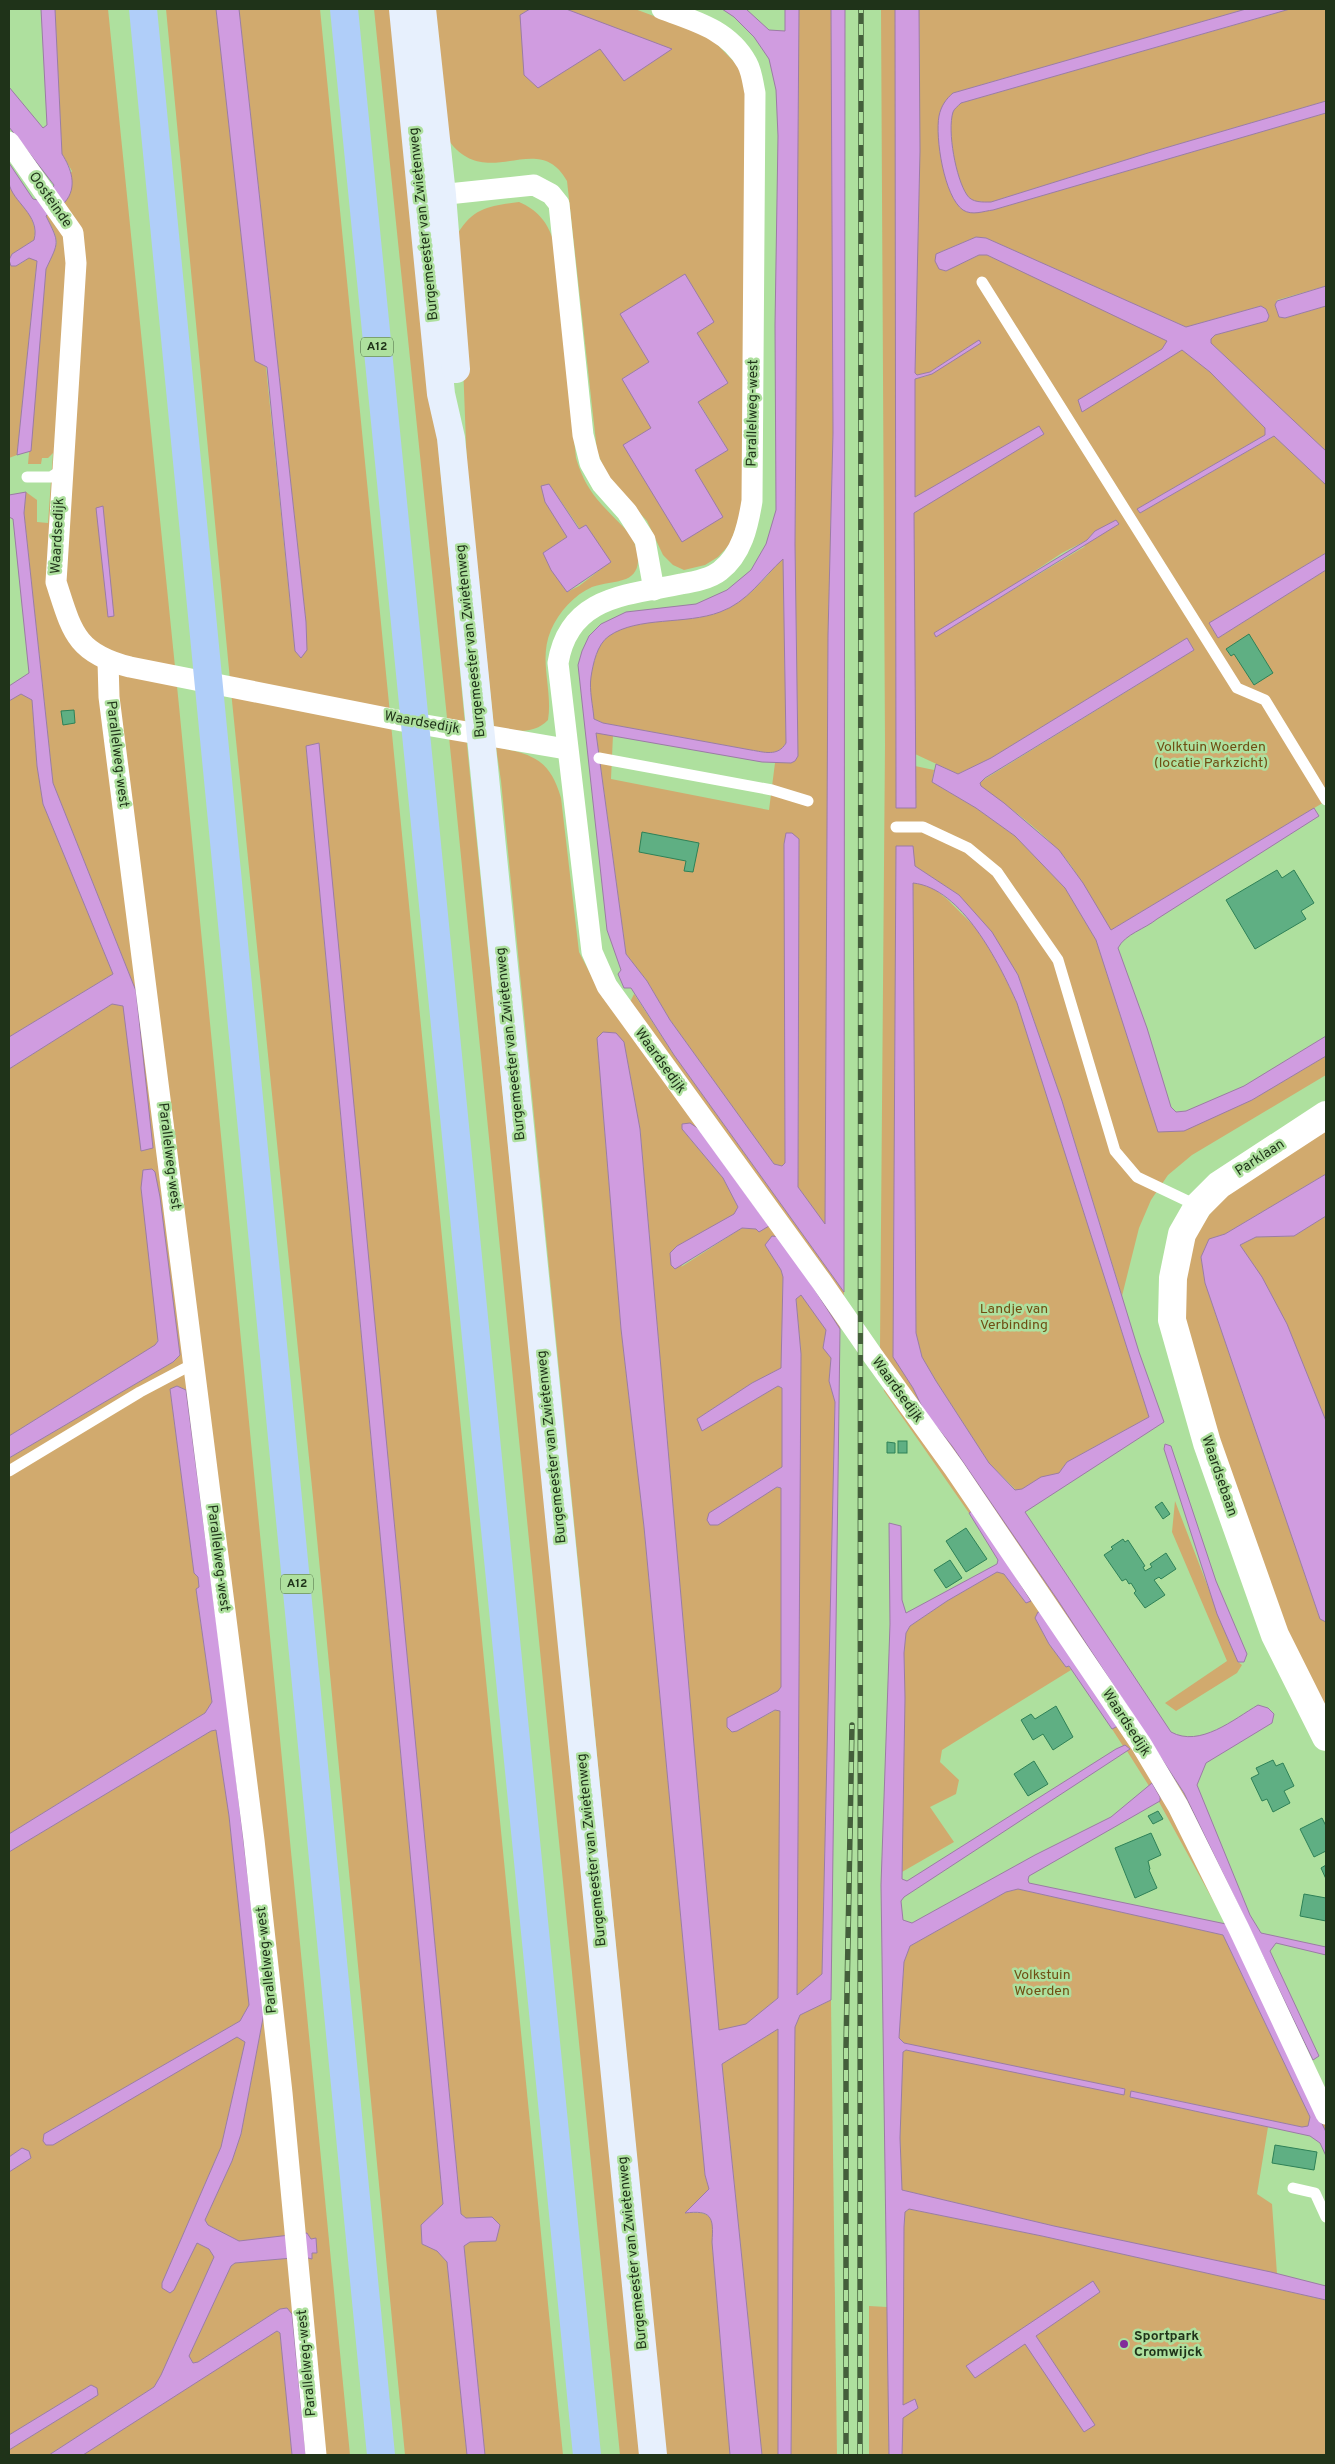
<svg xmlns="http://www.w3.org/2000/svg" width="1335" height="2464" font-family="Overpass,sans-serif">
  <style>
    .green { fill: #d1aa6e; fill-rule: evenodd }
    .water { fill: #d09ce0; stroke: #9b7ca4; fill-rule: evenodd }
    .building { fill: #5faf83; stroke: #2e8157 }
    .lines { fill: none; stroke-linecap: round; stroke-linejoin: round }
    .service { stroke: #fff; stroke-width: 11 }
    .minor { stroke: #fff; stroke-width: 21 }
    .tertiary { stroke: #fff; stroke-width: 28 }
    .secondary { stroke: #e7f0fd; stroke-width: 28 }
    .motorway { stroke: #b0cef9; stroke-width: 28 }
    .rail-casing { stroke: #445f3b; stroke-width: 5.5 }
    .rail { stroke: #aee09e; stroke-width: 4; stroke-dasharray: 11; stroke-linecap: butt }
    .poi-dot { fill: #822c9a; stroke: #aee09e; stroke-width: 2 }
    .labels { text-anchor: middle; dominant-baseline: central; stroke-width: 5; stroke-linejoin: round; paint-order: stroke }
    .shield { fill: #aee09e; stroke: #4a6741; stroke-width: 1 }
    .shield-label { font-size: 12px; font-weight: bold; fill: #1f3319 }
    .street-label { font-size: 14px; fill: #1f3319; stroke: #aee09e }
    .park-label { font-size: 14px; fill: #6f4e13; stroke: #aee09e }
    .poi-label { font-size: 14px; font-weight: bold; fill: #1f3319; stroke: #aee09e; text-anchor: start }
  </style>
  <rect width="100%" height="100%" fill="#aee09e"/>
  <!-- green -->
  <g class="green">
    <path d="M55 9H108L179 706 350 2455H306L292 2314 280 2309 198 2362 193 2363 189 2356 231 2266 235 2263 304 2257 312 2259V2253H317L311 2239 303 2235 239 2241 208 2225 205 2220 232 2161 241 2134 264 2013 227 1700 186 1390 177 1386 170 1389 194 1573 198 1577 199 1587 196 1590 212 1702 205 1713 9 1834V1458L173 1362 180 1355 160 1197 152 1169 145 1170 141 1188 159 1335 156 1345 9 1436V1069L112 1004 124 1006 141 1151 152 1148 136 991 53 783 24 513 26 492 37 500V522L48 523 53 453 48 458H42L41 464H28L46 269C59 241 61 244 46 216L72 171 62 154Z"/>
    <path d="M166 9H216L255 360 266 367 295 651 301 658 306 622 239 9H320L563 2455H485L464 2245 470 2242 496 2241 492 2217 466 2218 461 2214 318 744 306 747 443 2204 421 2225 422 2244 437 2251 447 2262 467 2455H405L313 1497 232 701Z"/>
    <path d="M374 9H396L470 776 643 2455H620L453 776Z"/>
    <path d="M430 9H530L520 15 595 21 566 9H635L710 37 738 66 744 81 747 117 744 505 730 544 718 557 705 565 684 570 673 565 663 555 647 521 608 479 597 451 567 181C538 128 488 193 449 141ZM714 322 697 333 728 383 698 401 728 450 695 470 652 428 622 379Z"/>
    <path d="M799 9H831L833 433 828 635 825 1225 798 1187 799 839 787 833 784 844 785 1163 782 1166 774 1164 670 1020 647 981 626 954 596 732 613 735 611 779 769 810 775 763H791L798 756 795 544Z"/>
    <path d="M881 9H895L896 808H916L915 766 934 770 932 782 976 808 1015 836 1065 888 1096 940 1158 1132 1252 1100 1326 1056V1075L1192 1155 1168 1175 1151 1200 1139 1228 1122 1296 1062 1101 1018 975 959 895 915 866 896 846 893 1356 913 1388 924 1411 952 1446 1057 1599 1184 1794 1326 2090V2132L1226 1924 1159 1802 1155 1787 1152 1784 1149 1786 1127 1751 1129 1749 1125 1745 1123 1746 1112 1729 1118 1726 1035 1618 1049 1644 1066 1667 1068 1666 1071 1670 942 1750 940 1762 959 1780 956 1794 930 1807 954 1842 902 1872 905 1698 904 1653 906 1633 910 1626 947 1601 997 1572 1004 1574 1026 1603 973 1510 969 1513 884 1391 880 1348 885 745Z"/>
    <path d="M919 9H1246L953 93 938 129 940 152 951 192 993 210 1326 113V286L1277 300 1275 305 1279 317 1285 318 1326 306V451L1211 343V339L1215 335 1266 321 1268 312 1261 306 1186 327 986 238 976 237 936 254 946 271 979 255H987L1158 335 1188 354 1210 372 1265 428V435L1137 509 1140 513 1274 436 1326 485V553L1210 623 1218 638 1326 570V801L1111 930C1091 905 1081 873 1058 850 1035 826 1007 805 980 786V782L1194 650 1187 638 991 758 958 774 915 754 914 512 1044 434 914 497 915 379 927 376 979 340 930 372 917 375 915 373 920 151ZM1095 531 1084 547 936 636 1062 553 1087 540Z"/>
    <path d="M1290 9H1326V101L1148 153 991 202C983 202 972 203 967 195 956 179 947 130 953 112 954 109 958 106 961 103Z"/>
    <path d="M9 185C20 200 39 221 34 240L12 254 9 260Z"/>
    <path d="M519 202C537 210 546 220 553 239L576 458C587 495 604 506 629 533 638 546 645 571 626 579 615 583 603 583 592 587 574 595 559 612 551 630 538 660 553 689 548 720 532 736 514 730 494 728L467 469 458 233C474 207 490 206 519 202ZM549 484 580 529 586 525 610 562 579 586 567 592 543 553 567 537Z"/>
    <path d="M29 258 37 260 17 455 9 458V261L11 266 20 264Z"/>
    <path d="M783 558 786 743C778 757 764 752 751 750L603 723 594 719C593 706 589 690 591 677 593 665 597 644 609 636 638 615 686 625 720 612 747 602 764 579 783 558Z"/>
    <path d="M21 694 32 700 37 766 43 804 113 974 9 1037V701Z"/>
    <path d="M496 747C532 754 550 759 561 798L579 952 603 998 630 1002 634 994 674 1055 844 1292 840 1329 781 1238 765 1245 781 1270 783 1277 781 1369 752 1383 697 1419 702 1430 778 1386 782 1388V1467L751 1486 781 1488V1687L779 1691 728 1718 737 1731 776 1710 780 1711 778 1998 746 2024 719 2031 640 1129 624 1042 597 1038 621 1329 644 1527 705 2175 709 2189 685 2213C711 2212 714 2214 712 2242L730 2455H666L501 781ZM682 1129 758 1206 759 1232 756 1229 742 1228 681 1267 710 1228 735 1214 738 1207 723 1178Z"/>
    <path d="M913 883 929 885 947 899 979 931 1000 966 1017 1003 1149 1417 1067 1462 1059 1473 1041 1478 1022 1489 1016 1490 989 1463 936 1381 922 1357 916 1333Z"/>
    <path d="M1326 1128V1174L1225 1234 1209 1239 1201 1257 1205 1283 1320 1619 1326 1622V1715L1277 1619 1190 1347 1181 1295 1184 1268 1197 1232 1212 1211 1237 1184Z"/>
    <path d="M1326 1216V1421C1301 1360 1278 1300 1240 1245L1256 1237 1294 1236Z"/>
    <path d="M801 1295 827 1330 823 1347 831 1358 829 1381 835 1402 822 1975 796 1995 801 1354 796 1298Z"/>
    <path d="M1175 1501 1229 1642 1238 1662 1242 1665 1237 1673 1176 1711 1165 1703 1227 1661 1172 1532Z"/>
    <path d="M216 1730 229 1816 249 2005 240 2021 44 2134 237 2037 245 2042 221 2147 162 2283 189 2256 197 2243 209 2249 214 2257 161 2375 154 2387 49 2455H9V2450L98 2395 91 2385 9 2435V2172L31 2158 22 2148 9 2157V1852L211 1731Z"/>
    <path d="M1018 1889 1223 1935 1310 2117 1308 2127H1302L1132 2091 1130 2097 1268 2127 1257 2194 1272 2204 1277 2274 1054 2226 902 2190 900 2138 903 2052 906 2050 1124 2094V2089L903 2043 899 2038 904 1962 910 1946 1006 1892Z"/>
    <path d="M831 2000 837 2455H791L795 2027 800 2015Z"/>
    <path d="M778 2029V2455H762L722 2064Z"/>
    <path d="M909 2209 1042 2236 1326 2300V2455H902L904 2227 905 2212Z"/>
    <path d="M869 2306 887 2307 889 2455H869Z"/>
    <path d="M275 2331 280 2333 292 2455H83Z"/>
  </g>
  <!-- water -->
  <g class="water">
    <path d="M41 9H55L62 154C71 168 78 187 65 202 61 208 51 210 46 216 60 244 59 241 46 269L31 451 17 455 37 261 29 258 16 266H11L9 260 12 254 34 240C41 215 12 202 9 183 8 177 9 169 9 163L33 199 38 200 52 190 54 185 9 127V87L43 128 47 125Z"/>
    <path d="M216 9H239L306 622 307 650 301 658 295 651 267 367 255 361Z"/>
    <path d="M530 9H566L672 49 624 81 600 49 538 88 524 75 520 15Z"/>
    <path d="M722 9H746L769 30 785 31V9H799L795 544 798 756 795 761 791 763 762 762 596 733 626 954 647 981 670 1020 774 1164 782 1166 785 1163 784 844 786 833H792L799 839 798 1187 825 1224 828 635 833 433 831 9H845L844 1292 674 1055 631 988H624L618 974 621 970 607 930 578 665 582 651 589 636 601 624 626 612 696 604 727 590 751 570 766 544 776 510 775 325 778 136 776 90 769 59 754 37 734 17ZM783 559 786 743C778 757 764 752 751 750L603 723 594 719C593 706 589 690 591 677 593 664 597 644 609 636 638 616 686 625 720 612 748 602 762 578 783 559Z"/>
    <path d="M895 9H919L920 151 915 373 917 375 930 372 979 340 981 343 932 374 915 379V497L1039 426 1044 434 914 513 916 808H896Z"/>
    <path d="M1246 9H1290L961 103C958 106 954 109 953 112 947 131 956 179 967 195 972 203 983 202 991 202L1148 153 1326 101V113L993 210C984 211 972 216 963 210 944 197 935 137 939 116 941 106 946 99 953 93Z"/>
    <path d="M976 237 986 238 1186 327 1261 306 1266 309 1269 316 1267 321 1215 335 1211 339V343L1326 451V485L1274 436 1140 513 1137 509 1265 435V428L1210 372 1182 350 1082 412 1078 400 1162 349 1167 341 987 255H979L946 271 939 269 935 261 936 254Z"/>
    <path d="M685 274 714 322 697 333 728 383 698 402 728 450 695 470 723 517 682 542 623 445 651 428 622 379 649 362 620 314Z"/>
    <path d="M1326 286V306L1285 318 1279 317 1275 305 1277 301Z"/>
    <path d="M549 484 579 529 586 525 611 562 567 592 551 570 543 553 567 537 545 502 541 486Z"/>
    <path d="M26 492 24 513 53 783 136 991 153 1148 141 1151 123 1006 112 1004 9 1069V1037L113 974 43 804 37 766 32 700 21 694 9 701V686L29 673 13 519 9 517V495Z"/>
    <path d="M103 506 114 616 108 617 96 508Z"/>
    <path d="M1116 520 1119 524 936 637 934 633 1087 540 1095 531Z"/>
    <path d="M1326 553V570L1218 638 1209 623Z"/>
    <path d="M1187 638 1194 650 985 778 980 783 981 786 1004 803 1059 850 1083 883 1111 930 1314 808 1319 816 1157 919C1145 929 1125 934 1118 948L1147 1028 1171 1107 1176 1112 1186 1111 1244 1086 1326 1036V1056L1252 1100 1184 1131 1158 1132 1096 940 1065 888 1015 836 976 808 932 782 936 764 958 774 991 758Z"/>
    <path d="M319 743 461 2214 466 2218 492 2217 500 2225 496 2241 470 2242 464 2246 485 2455H467L447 2262 437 2251 422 2244 421 2225 443 2204 306 746Z"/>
    <path d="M896 846H913L915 866 959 895 992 932 1018 975 1062 1101 1139 1352 1164 1422 1025 1512 1171 1732C1200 1748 1234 1719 1258 1705L1268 1708 1274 1714 1272 1723 1206 1763 1197 1785 1250 1915 1261 1933 1326 1947V1955L1276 1943 1270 1951 1319 2056 1313 2060 1184 1793 1057 1599 952 1446 924 1411 913 1388 893 1357ZM913 883C962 888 999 963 1017 1003L1149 1417 1067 1462 1059 1473 1041 1477 1022 1489 1015 1490 989 1463 936 1381 922 1357 916 1333Z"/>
    <path d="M603 1032 616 1033 624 1042 640 1129 719 2030 746 2024 778 1998 780 1711 775 1710 737 1731 732 1732 727 1727V1718L778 1691 781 1687V1488L777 1487 718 1525H710L707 1520 709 1513 782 1467V1388L778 1386 702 1431 697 1419 752 1383 781 1368 783 1277 781 1270 765 1245 772 1236 781 1237 840 1329 831 2000 800 2015 795 2027 791 2455H778V2029L722 2064 762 2455H730L712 2242C714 2216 711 2210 685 2213L709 2189 705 2175 644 1527 621 1329 597 1038ZM801 1295 826 1330 823 1348 831 1358 829 1381 835 1402 822 1974 797 1995 801 1354 796 1299Z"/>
    <path d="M690 1123 699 1129 769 1226 759 1232 756 1229 742 1228 675 1269 671 1265 670 1253 677 1246 734 1214 738 1207 723 1178 682 1129V1124Z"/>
    <path d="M152 1169 155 1172 160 1197 180 1355 173 1362 9 1458V1436L155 1345 158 1341 141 1188 143 1170Z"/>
    <path d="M1326 1174V1216L1294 1236 1256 1237 1240 1245 1262 1277 1287 1324 1326 1421V1622L1320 1619 1205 1283 1201 1257 1209 1239 1225 1234Z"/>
    <path d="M177 1386 186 1390 227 1700 264 2013 241 2134 232 2161 205 2220 208 2225 239 2241 307 2233 311 2239 316 2238 317 2253H312V2259L304 2257 235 2263 231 2266 189 2356 193 2363 198 2362 280 2309 287 2308 292 2314 306 2455H292L280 2333 277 2331 83 2455H49L154 2387 161 2375 214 2257 209 2249 197 2243 174 2290 170 2293 162 2288V2283L221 2147 245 2042 237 2037 53 2145H46L43 2141 44 2134 240 2021 249 2005 229 1816 216 1730 211 1731 9 1852V1834L205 1713 212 1702 196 1589 199 1587 198 1577 194 1573 170 1389Z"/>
    <path d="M1165 1444 1171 1446 1216 1581 1247 1654 1244 1662H1238L1217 1614 1164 1449Z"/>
    <path d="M974 1510 1031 1601 1026 1603 1004 1574 997 1572 947 1601 910 1626 906 1633 904 1653 905 1698 902 1879 907 1881 1116 1749 1125 1745 1130 1749 904 1897 901 1901 903 1920 912 1923 1035 1855 1111 1817 1152 1783 1160 1797V1801L1029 1876 1028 1880 1029 1883 1226 1924 1326 2132V2156L1320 2143 1310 2136 1130 2097 1131 2091 1302 2127 1308 2126 1310 2117 1223 1935 1018 1889 1006 1892 910 1946 904 1962 899 2038 904 2043 1125 2089 1124 2095 906 2050 903 2052 900 2138 902 2190 1054 2226 1271 2272 1326 2286V2300L1042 2236 909 2209 905 2212 904 2227 903 2405 915 2399 918 2408 903 2418 902 2455H889L881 1885 890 1624 889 1523 901 1526 902 1600 906 1613 997 1564 998 1560 969 1513Z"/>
    <path d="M1038 1612H1042L1118 1726 1112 1729 1069 1666 1066 1667 1049 1644 1035 1618Z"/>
    <path d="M22 2148 29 2151 31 2158 9 2172V2157Z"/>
    <path d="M1093 2281 1100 2292 1036 2336 1095 2425 1084 2432 1025 2344 975 2378 966 2366Z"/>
    <path d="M91 2385 97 2388 98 2395 9 2450V2435Z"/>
  </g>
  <!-- building -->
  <g class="building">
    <path d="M1249 634 1273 673 1254 685 1234 654 1231 656 1226 649Z"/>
    <path d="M74 710 75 723 63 725 61 711Z"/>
    <path d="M642 832 699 843 693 872 684 871 686 861 639 852Z"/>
    <path d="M1277 870 1282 878 1294 870 1314 903 1301 911 1306 919 1255 949 1226 900Z"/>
    <rect x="898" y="1441" width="9" height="12"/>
    <path d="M887 1442 895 1443V1453H887Z"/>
    <path d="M1162 1502 1170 1514 1163 1519 1155 1507Z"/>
    <path d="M966 1528 987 1559 966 1572 946 1541Z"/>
    <path d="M1123 1539 1125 1542 1128 1540 1145 1566 1143 1567 1145 1571 1152 1567 1150 1564 1166 1553 1176 1569 1161 1579 1159 1577 1154 1580 1165 1595 1145 1608 1134 1593 1136 1591 1131 1583 1129 1584 1126 1579 1122 1581 1104 1555 1113 1549 1111 1547Z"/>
    <path d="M950 1560 962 1578 946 1588 934 1570Z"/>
    <path d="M1056 1706 1073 1737 1053 1750 1043 1734 1033 1740 1021 1720 1031 1714 1035 1719Z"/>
    <path d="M1273 1760 1276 1766 1283 1763 1294 1786 1284 1791 1290 1803 1273 1812 1267 1799 1262 1801 1251 1778 1259 1774 1256 1768Z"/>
    <path d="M1034 1761 1048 1784 1028 1796 1014 1774Z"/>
    <path d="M1158 1811 1163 1819 1153 1824 1148 1816Z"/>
    <path d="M1322 1818 1326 1826V1851L1314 1857 1300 1829Z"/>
    <path d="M1151 1833 1161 1855 1148 1861 1150 1869 1149 1870 1157 1888 1135 1898 1115 1848Z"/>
    <path d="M1326 1865V1879L1321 1868Z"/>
    <path d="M1304 1894 1326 1898V1921L1300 1916Z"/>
    <path d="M1275 2145 1317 2152 1314 2170 1272 2163Z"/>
  </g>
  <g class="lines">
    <!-- service -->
    <g class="service">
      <path d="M982 282 1237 688 1265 700 1326 800"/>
      <path d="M27 477H51L62 470"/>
      <path d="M599 758 772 790 808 801"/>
      <path d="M896 827H923L968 848 997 872 1058 960 1115 1151 1137 1177 1198 1206"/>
      <path d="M9 1471 140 1392 193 1364"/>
      <path d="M1293 2188 1315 2193 1326 2217"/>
    </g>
    <!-- minor -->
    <g class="minor">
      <path d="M662 9C695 21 729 30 747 63 752 72 753 84 755 93L752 501C748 526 742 554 720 571 710 579 693 582 681 584 627 595 569 596 558 663L592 952 607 986 821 1281 873 1356 954 1468 1141 1744 1178 1806 1239 1929 1326 2114"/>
      <path d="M9 142 73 233 76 263 56 582C72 631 75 653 130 667L402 721 566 749"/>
      <path d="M429 196 534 185 551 194 559 204 583 435 590 463 602 484 627 512 645 540 654 590"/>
      <path d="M108 661 109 697 254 1840 282 2093 316 2455"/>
    </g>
    <!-- tertiary -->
    <path class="tertiary" d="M1326 1115 1219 1185 1198 1206 1182 1234 1173 1278 1172 1320 1207 1443 1275 1635 1326 1737"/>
    <!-- secondary -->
    <g class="secondary">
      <path d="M403 9 441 394 451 438 653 2455"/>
      <path d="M422 9 442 195 456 369"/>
    </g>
    <!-- motorway -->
    <g class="motorway">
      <path d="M143 9 381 2455"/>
      <path d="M344 9 587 2455"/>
    </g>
    <defs>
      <g id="rail">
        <path d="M846 2455V2048L852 1725"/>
        <path d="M860 2455 861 9"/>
      </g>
    </defs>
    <!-- rail casing -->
    <use href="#rail" class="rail-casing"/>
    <!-- rail -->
    <use href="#rail" class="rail"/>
  </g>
  <!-- markers -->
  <circle class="poi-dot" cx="1124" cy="2344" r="5"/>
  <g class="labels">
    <!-- shield labels -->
    <g class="shield">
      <rect x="361" y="337.5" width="32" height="19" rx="4"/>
      <rect x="281" y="1574.5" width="32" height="19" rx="4"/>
    </g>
    <g class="shield-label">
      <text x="377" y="347">A12</text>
      <text x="297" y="1584">A12</text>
    </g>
    <!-- street labels -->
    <g class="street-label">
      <text transform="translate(50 200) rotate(55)">Oosteinde</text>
      <text transform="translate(424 224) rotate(-96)">Burgemeester van Zwietenweg</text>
      <text transform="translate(753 413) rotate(-89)">Parallelweg-west</text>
      <text transform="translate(58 536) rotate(-87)">Waardsedijk</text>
      <text transform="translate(471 641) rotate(-96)">Burgemeester van Zwietenweg</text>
      <text transform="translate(422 723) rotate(10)">Waardsedijk</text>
      <text transform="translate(117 754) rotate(83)">Parallelweg-west</text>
      <text transform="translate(511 1044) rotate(-96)">Burgemeester van Zwietenweg</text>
      <text transform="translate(660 1061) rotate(54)">Waardsedijk</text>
      <text transform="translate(169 1156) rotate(83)">Parallelweg-west</text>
      <text transform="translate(1260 1158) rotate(-33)">Parklaan</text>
      <text transform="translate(897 1390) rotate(54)">Waardsedijk</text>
      <text transform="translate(552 1447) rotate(-96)">Burgemeester van Zwietenweg</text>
      <text transform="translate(1219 1476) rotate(71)">Waardsebaan</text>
      <text transform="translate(218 1558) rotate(83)">Parallelweg-west</text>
      <text transform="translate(1126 1723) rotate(57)">Waardsedijk</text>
      <text transform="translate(592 1850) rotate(-96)">Burgemeester van Zwietenweg</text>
      <text transform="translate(267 1960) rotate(-96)">Parallelweg-west</text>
      <text transform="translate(633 2253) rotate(-96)">Burgemeester van Zwietenweg</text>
      <text transform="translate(307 2363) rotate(-95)">Parallelweg-west</text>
    </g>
    <!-- park labels -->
    <g class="park-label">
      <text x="1211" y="747">Volktuin Woerden<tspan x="1211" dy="16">(locatie Parkzicht)</tspan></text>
      <text x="1014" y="1309">Landje van<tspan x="1014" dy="16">Verbinding</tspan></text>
      <text x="1042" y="1975">Volkstuin<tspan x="1042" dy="16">Woerden</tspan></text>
    </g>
    <!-- poi labels -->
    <g class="poi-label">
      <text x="1134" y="2336">Sportpark<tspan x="1134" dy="16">Cromwijck</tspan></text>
    </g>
  </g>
  <!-- border -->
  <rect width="1335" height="2464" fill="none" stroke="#1f3319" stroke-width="20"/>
</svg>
